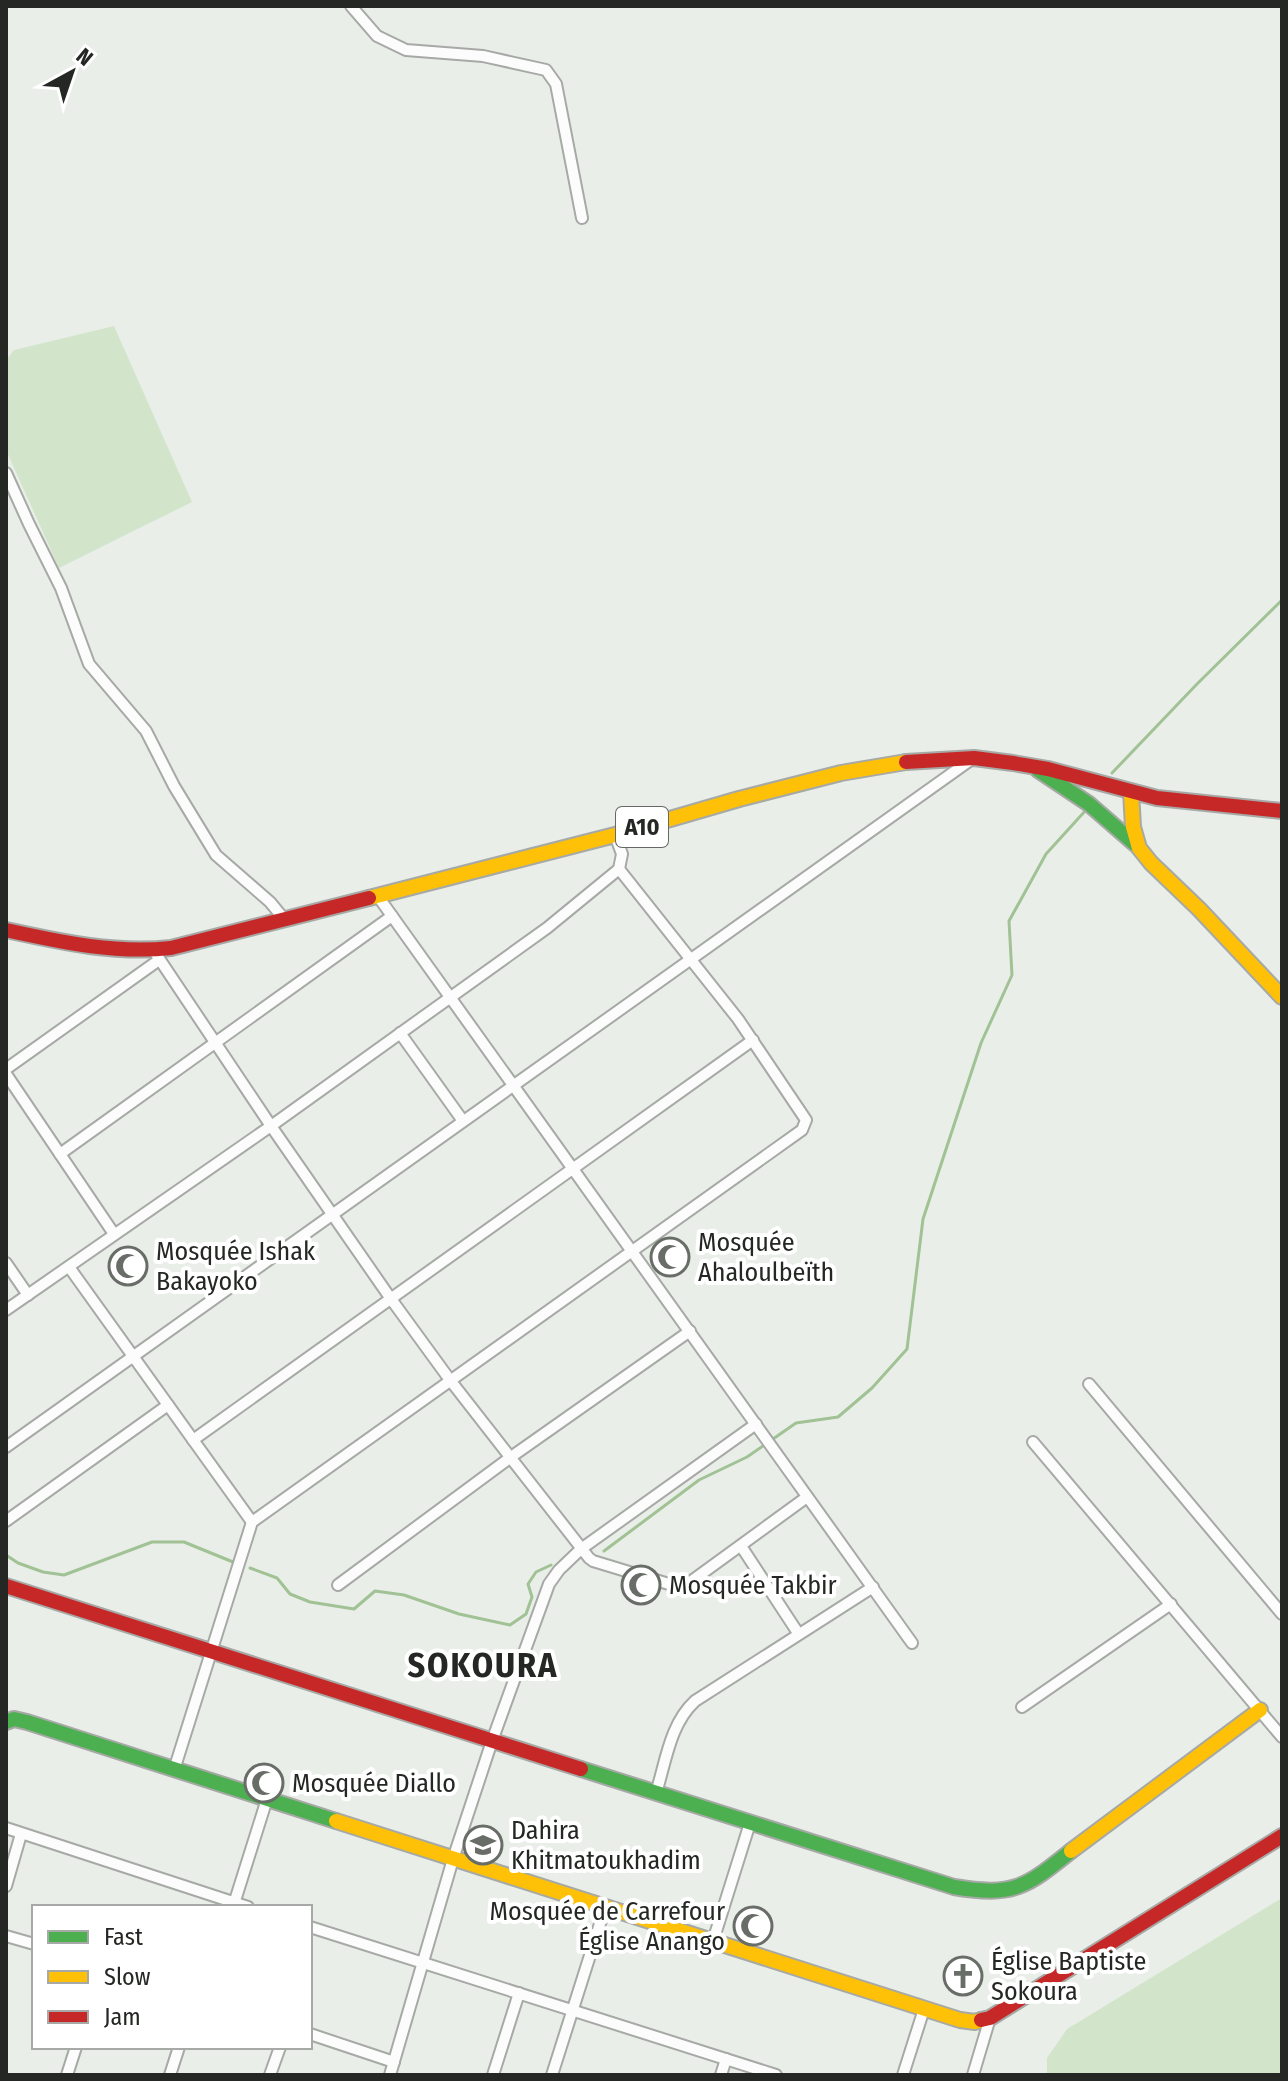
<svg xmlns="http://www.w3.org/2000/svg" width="1288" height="2081" font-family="'Fira Sans Condensed',sans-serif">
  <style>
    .green { fill: #d2e5cb }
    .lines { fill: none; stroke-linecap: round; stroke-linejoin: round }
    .stream { stroke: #a0c294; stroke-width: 3 }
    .street-casing { stroke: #a6a9a5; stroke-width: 14 }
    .fast-casing { stroke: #a6a9a5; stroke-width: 18 }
    .slow-casing { stroke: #a6a9a5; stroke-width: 18 }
    .jam-casing { stroke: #a6a9a5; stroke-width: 18 }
    .street { stroke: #fcfcfc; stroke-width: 10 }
    .fast { stroke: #4caf50; stroke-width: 14 }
    .slow { stroke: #ffc107; stroke-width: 14 }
    .jam { stroke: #c62828; stroke-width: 14 }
    .labels { text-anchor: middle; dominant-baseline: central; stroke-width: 8; stroke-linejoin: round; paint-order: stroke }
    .shield { fill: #fff; stroke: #666865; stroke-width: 2 }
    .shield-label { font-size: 24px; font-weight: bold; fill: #242723 }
    .poi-label { font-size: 26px; fill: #242723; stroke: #fff; text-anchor: start }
    .district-label { font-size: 34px; font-weight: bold; letter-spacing: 2px; fill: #242723; stroke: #fff }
  </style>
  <rect width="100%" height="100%" fill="#eaeee9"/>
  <!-- green -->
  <g class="green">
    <path d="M114 326 192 502 59 568 6 450V360L14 350Z"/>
    <path d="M1282 1898V2075H1047V2058L1067 2029Z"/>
  </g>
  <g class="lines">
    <!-- stream -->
    <g class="stream">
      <path d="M1112 773 1197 684 1282 600"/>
      <path d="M604 1551 699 1480 747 1457 796 1423 838 1417 872 1388 907 1349 923 1219 981 1043 1012 975 1009 921 1046 854 1086 810"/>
      <path d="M6 1555 18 1563 43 1572 64 1575 152 1542H184L233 1562"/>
      <path d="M250 1568 277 1578 290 1594 310 1602 354 1609 375 1591 404 1595 459 1614 510 1625 526 1614 532 1597 528 1584 536 1572 551 1565"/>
    </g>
    <defs>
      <g id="street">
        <path d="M351 6 377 36 406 50 483 56 546 70 556 84 582 218"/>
        <path d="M6 473 29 524 61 588 89 664 146 731 174 786 216 855 270 902 284 919"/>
        <path d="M377 895 912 1643"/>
        <path d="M154 951 271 1126 391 1299 450 1380 589 1558 593 1561 682 1588 807 1497"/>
        <path d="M400 1033 463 1121"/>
        <path d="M6 1069 159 960"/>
        <path d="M6 1074 114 1234"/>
        <path d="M60 1154 392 916"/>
        <path d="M6 1263 28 1295"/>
        <path d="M69 1267 252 1522"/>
        <path d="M6 1310 271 1126 547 928 619 869 622 854 615 835"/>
        <path d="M1089 1384 1282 1614"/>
        <path d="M193 1440 753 1040"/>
        <path d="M1033 1442 1282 1737"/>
        <path d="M6 1447 972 759"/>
        <path d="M6 1521 168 1405"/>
        <path d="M741 1546 798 1633"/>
        <path d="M338 1585 511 1457 690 1331"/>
        <path d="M1022 1707 1171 1604"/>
        <path d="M174 1770 252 1522 802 1130 806 1120 738 1019 619 869"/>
        <path d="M656 1793C666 1761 670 1724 695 1701L873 1587"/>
        <path d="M6 1828 248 1907"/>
        <path d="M6 1886 21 1834"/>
        <path d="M233 1907 267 1799"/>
        <path d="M310 1927 776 2075"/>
        <path d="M6 1936 34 1944"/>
        <path d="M713 1941 750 1823"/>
        <path d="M310 2034 394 2062"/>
        <path d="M67 2075 76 2047"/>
        <path d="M170 2075 179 2047"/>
        <path d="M270 2075 280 2047"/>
        <path d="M390 2075 453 1859 492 1741 549 1584 559 1570 581 1549 756 1424"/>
        <path d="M493 2075 519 1993"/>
        <path d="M552 2075 605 1908"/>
        <path d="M721 2075 726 2059"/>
        <path d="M903 2075 924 2009"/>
        <path d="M973 2075 990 2018"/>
      </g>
      <g id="fast">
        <path d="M1038 770 1089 804 1135 844"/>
        <path d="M6 1722 14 1719 27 1722 336 1821"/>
        <path d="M581 1769 954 1887C1014 1897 1026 1887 1071 1851"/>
      </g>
      <g id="slow">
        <path d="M1131 792 1133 827 1139 848 1151 863 1199 909 1282 997"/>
        <path d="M369 898 615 835 739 799 841 773 906 762"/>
        <path d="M336 1821 960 2020 975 2022 981 2020"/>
        <path d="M1071 1851 1260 1710"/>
      </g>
      <g id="jam">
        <path d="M906 762 974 758 1013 763 1048 769 1157 798 1282 811"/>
        <path d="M6 930C61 942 114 954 171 948L369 898"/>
        <path d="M6 1586 581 1769"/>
        <path d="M981 2020 990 2018 1282 1836"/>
      </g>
    </defs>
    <!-- street casing -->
    <use href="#street" class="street-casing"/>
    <!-- fast casing -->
    <use href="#fast" class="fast-casing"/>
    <!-- slow casing -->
    <use href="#slow" class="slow-casing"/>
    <!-- jam casing -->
    <use href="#jam" class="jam-casing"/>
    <!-- street -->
    <use href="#street" class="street"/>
    <!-- fast -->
    <use href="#fast" class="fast"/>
    <!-- slow -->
    <use href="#slow" class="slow"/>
    <!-- jam -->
    <use href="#jam" class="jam"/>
  </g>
  <!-- icons -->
  <defs>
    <symbol id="mosque-ring" viewBox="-11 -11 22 22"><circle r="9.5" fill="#fff" stroke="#696d68" stroke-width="1.5"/><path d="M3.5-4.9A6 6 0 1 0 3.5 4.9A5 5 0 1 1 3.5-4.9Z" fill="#696d68"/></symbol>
    <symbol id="school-ring" viewBox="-11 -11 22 22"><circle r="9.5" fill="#fff" stroke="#696d68" stroke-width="1.5"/><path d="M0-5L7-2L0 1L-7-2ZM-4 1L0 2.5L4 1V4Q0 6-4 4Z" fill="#696d68"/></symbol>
    <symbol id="church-ring" viewBox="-11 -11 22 22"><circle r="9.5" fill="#fff" stroke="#696d68" stroke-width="1.5"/><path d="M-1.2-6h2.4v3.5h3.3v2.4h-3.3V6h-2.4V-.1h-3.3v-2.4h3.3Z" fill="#696d68"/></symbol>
  </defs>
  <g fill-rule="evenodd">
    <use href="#mosque-ring" x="648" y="1235" width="44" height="44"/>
    <use href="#mosque-ring" x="106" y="1244" width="44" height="44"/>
    <use href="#mosque-ring" x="619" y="1563" width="44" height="44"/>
    <use href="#mosque-ring" x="242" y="1761" width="44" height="44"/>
    <use href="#school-ring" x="461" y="1823" width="44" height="44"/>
    <use href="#mosque-ring" x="731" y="1904" width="44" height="44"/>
    <use href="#church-ring" x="941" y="1954" width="44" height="44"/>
  </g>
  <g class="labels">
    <!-- shield labels -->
    <rect class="shield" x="616" y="807" width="52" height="40" rx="6"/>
    <g class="shield-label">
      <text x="642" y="827">A10</text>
    </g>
    <!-- poi labels -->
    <g class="poi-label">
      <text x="698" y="1242">Mosquée<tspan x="698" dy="30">Ahaloulbeïth</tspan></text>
      <text x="156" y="1251">Mosquée Ishak<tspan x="156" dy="30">Bakayoko</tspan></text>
      <text x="669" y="1585">Mosquée Takbir</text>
      <text x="292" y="1783">Mosquée Diallo</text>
      <text x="511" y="1830">Dahira<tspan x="511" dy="30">Khitmatoukhadim</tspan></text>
      <text x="725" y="1911" text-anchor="end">Mosquée de Carrefour<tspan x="725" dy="30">Église Anango</tspan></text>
      <text x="991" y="1961">Église Baptiste<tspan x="991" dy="30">Sokoura</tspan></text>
    </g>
    <!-- district labels -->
    <g class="district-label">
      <text x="483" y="1665">SOKOURA</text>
    </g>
  </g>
  <!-- border -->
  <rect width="1288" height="2081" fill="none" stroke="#242723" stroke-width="16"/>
  <!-- legend -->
  <rect x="32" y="1905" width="280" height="144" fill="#ffffff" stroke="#a7a9a7" stroke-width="2"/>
  <rect x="48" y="1931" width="40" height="12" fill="#4caf50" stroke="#a7a9a7" stroke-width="2"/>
  <text x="104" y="1945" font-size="24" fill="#242723">Fast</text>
  <rect x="48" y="1971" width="40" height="12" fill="#ffc107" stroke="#a7a9a7" stroke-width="2"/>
  <text x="104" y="1985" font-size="24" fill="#242723">Slow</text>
  <rect x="48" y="2011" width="40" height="12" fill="#c62828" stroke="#a7a9a7" stroke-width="2"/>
  <text x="104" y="2025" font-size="24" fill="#242723">Jam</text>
  <!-- north arrow -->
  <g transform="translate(72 72) rotate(40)" stroke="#ffffff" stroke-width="6" paint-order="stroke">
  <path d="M0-6L14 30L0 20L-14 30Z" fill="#242723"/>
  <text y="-12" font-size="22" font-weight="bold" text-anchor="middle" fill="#242723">N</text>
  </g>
</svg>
